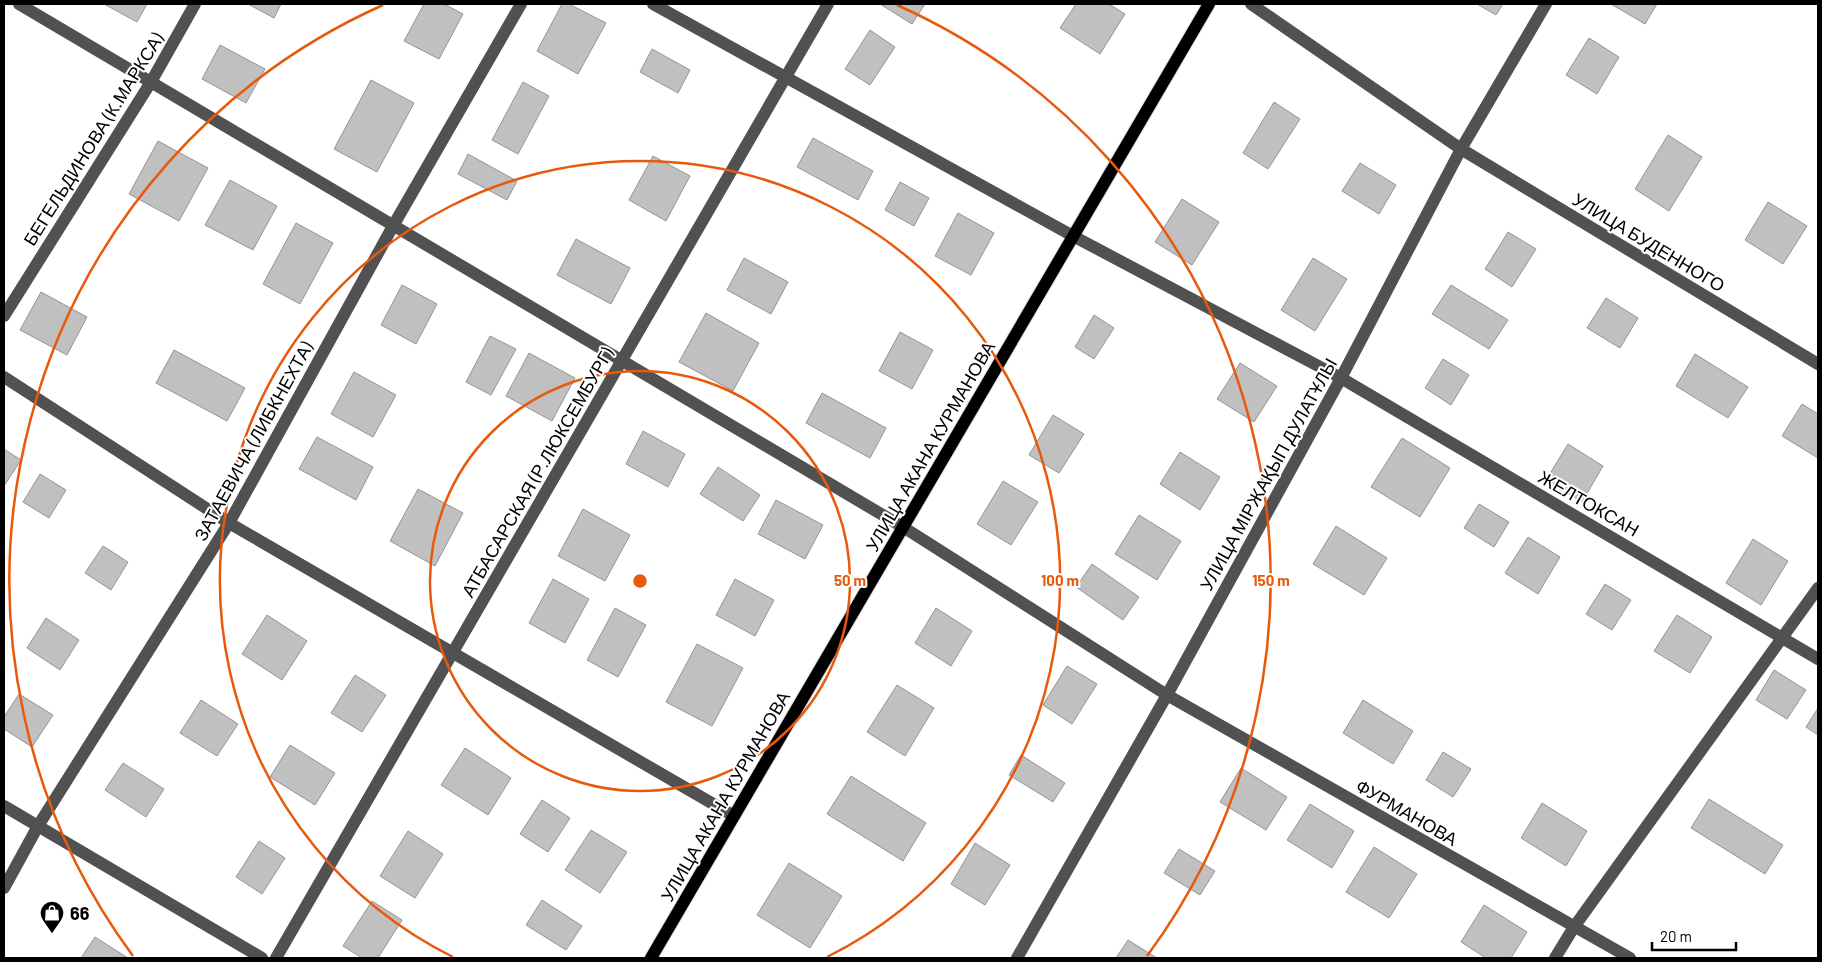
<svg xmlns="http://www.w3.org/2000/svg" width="1822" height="962" font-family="Barlow,sans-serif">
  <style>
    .building { fill: #c0c0c0; stroke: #959595 }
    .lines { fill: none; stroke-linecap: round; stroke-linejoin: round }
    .major-casing { stroke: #dbdbdb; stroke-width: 14 }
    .minor { stroke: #515151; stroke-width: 12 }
    .major { stroke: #000; stroke-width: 12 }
    .ring { fill: none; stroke: #e8590c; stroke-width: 2.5 }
    .labels { text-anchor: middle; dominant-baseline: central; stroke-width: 4; stroke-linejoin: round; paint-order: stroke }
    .street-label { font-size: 18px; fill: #000; stroke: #fff }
    .poi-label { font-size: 18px; font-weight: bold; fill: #000; stroke: #fff; text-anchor: start }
    .centre { fill: #e8590c; stroke: #fff; stroke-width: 2.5 }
    .ring-label { font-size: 15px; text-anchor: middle; font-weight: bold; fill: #e8590c; stroke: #fff; stroke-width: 4; stroke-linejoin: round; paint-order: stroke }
  </style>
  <rect width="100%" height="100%" fill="#fff"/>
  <!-- building -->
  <g class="building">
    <path d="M104 4H147L137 22Z"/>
    <path d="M248 4H281L274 18Z"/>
    <path d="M424 4H444L463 14 439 59 404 41Z"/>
    <path d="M562 4H569L606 23 578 74 537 51Z"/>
    <path d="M880 4H925L912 24Z"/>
    <path d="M1076 4H1109L1125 14 1100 54 1060 28Z"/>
    <path d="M1477 4H1503L1496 15Z"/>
    <path d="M1611 4H1657L1645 24Z"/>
    <path d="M870 30 895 47 870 85 845 69Z"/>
    <path d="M1589 38 1619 57 1597 94 1566 75Z"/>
    <path d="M220 45 265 69 246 103 202 79Z"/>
    <path d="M652 49 690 70 678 93 640 72Z"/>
    <path d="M371 80 414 103 377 172 334 149Z"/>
    <path d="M523 82 549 96 518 154 492 140Z"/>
    <path d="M1274 102 1300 119 1268 169 1243 153Z"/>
    <path d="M1668 135 1702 157 1669 211 1635 189Z"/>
    <path d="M813 138 873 171 858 200 797 167Z"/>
    <path d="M158 141 208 168 179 221 129 194Z"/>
    <path d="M468 154 517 181 507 200 458 174Z"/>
    <path d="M653 156 690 176 666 221 629 200Z"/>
    <path d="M1360 163 1396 185 1379 214 1342 191Z"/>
    <path d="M230 180 277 206 253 250 205 225Z"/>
    <path d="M900 182 929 198 914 226 885 210Z"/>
    <path d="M1182 199 1219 222 1192 265 1155 242Z"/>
    <path d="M1768 202 1807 226 1783 264 1745 240Z"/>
    <path d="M958 213 994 233 971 275 935 256Z"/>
    <path d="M296 223 333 243 300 304 263 284Z"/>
    <path d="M1508 232 1536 249 1512 287 1485 269Z"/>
    <path d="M576 239 630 268 611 304 557 275Z"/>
    <path d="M744 258 788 282 771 314 727 290Z"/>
    <path d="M1313 258 1347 279 1315 331 1281 310Z"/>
    <path d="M402 285 437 304 416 344 381 325Z"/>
    <path d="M1451 285 1508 320 1489 349 1432 314Z"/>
    <path d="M41 292 87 317 67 355 20 330Z"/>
    <path d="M1606 298 1638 318 1620 348 1587 328Z"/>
    <path d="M706 313 759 343 733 391 679 362Z"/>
    <path d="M1094 315 1114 328 1094 359 1075 347Z"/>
    <path d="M900 332 933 350 912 389 879 371Z"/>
    <path d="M490 336 516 349 491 395 466 382Z"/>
    <path d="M174 350 245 388 227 421 156 383Z"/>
    <path d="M529 353 575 378 552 421 506 396Z"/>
    <path d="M1695 354 1748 387 1728 418 1676 386Z"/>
    <path d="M1443 359 1469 375 1451 405 1425 388Z"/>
    <path d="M1240 363 1277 386 1254 422 1217 399Z"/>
    <path d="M354 372 396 395 373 437 331 414Z"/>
    <path d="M822 393 886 428 870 458 806 423Z"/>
    <path d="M1802 404 1818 414V458L1782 436Z"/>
    <path d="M1053 415 1084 434 1059 473 1029 455Z"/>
    <path d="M643 431 685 454 668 487 626 464Z"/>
    <path d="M317 437 373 467 356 500 299 469Z"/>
    <path d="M1402 438 1450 468 1420 517 1371 487Z"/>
    <path d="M1568 444 1603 466 1582 502 1546 480Z"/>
    <path d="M4 449 21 460 4 486Z"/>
    <path d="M1180 452 1220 477 1200 510 1160 484Z"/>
    <path d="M718 467 760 495 743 521 700 494Z"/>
    <path d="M40 474 66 490 49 518 23 502Z"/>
    <path d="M1003 481 1038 502 1011 545 977 524Z"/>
    <path d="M418 489 463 513 435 566 390 541Z"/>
    <path d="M776 500 823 525 805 559 758 534Z"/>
    <path d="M1479 504 1509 522 1494 547 1464 528Z"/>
    <path d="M583 509 630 535 605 581 558 556Z"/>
    <path d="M1139 515 1181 541 1157 580 1115 554Z"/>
    <path d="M1336 526 1387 558 1364 595 1313 564Z"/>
    <path d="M1528 537 1560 557 1538 594 1505 573Z"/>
    <path d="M1753 539 1788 561 1761 605 1726 583Z"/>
    <path d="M103 546 128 562 111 590 85 573Z"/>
    <path d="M1092 564 1139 597 1123 620 1076 587Z"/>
    <path d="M553 579 589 599 565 643 529 623Z"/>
    <path d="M735 579 774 600 755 636 716 615Z"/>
    <path d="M1605 584 1631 600 1612 630 1586 614Z"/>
    <path d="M615 608 646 625 618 677 587 660Z"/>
    <path d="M936 608 972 631 951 666 915 643Z"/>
    <path d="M267 615 307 641 282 680 242 654Z"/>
    <path d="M1677 615 1712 637 1690 673 1654 651Z"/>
    <path d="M46 618 79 640 60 670 27 648Z"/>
    <path d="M697 644 743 668 712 726 666 702Z"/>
    <path d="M1067 666 1097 684 1072 724 1043 705Z"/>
    <path d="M1774 670 1806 690 1787 719 1756 700Z"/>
    <path d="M355 675 386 695 362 732 331 713Z"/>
    <path d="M897 685 934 708 905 756 867 732Z"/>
    <path d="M19 694 53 715 32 747 4 729V717Z"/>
    <path d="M201 700 238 724 217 756 180 733Z"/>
    <path d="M1363 700 1413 731 1393 764 1343 733Z"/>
    <path d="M1818 708V735L1806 727Z"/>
    <path d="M290 745 335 773 315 805 270 777Z"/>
    <path d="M465 748 511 778 488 815 441 785Z"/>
    <path d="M1443 752 1471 769 1453 797 1426 780Z"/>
    <path d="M1021 755 1065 783 1053 802 1009 775Z"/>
    <path d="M123 763 164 789 146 817 105 790Z"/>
    <path d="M1241 768 1287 797 1266 830 1220 802Z"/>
    <path d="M851 776 926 823 903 861 827 814Z"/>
    <path d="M1709 799 1783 845 1765 874 1691 828Z"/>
    <path d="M542 800 570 818 548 852 520 834Z"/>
    <path d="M1542 803 1587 831 1566 866 1521 838Z"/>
    <path d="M1310 804 1354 831 1332 868 1287 840Z"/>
    <path d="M591 830 627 852 600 893 565 870Z"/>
    <path d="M408 831 443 854 415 898 380 876Z"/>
    <path d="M259 841 285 858 262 894 236 877Z"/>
    <path d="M975 843 1010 865 985 905 951 884Z"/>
    <path d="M1374 847 1417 874 1389 918 1346 892Z"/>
    <path d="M1179 849 1215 871 1200 895 1164 873Z"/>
    <path d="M789 863 842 896 810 948 757 915Z"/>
    <path d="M542 900 582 926 566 950 526 925Z"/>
    <path d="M372 901 402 920 378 958H362L343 946Z"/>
    <path d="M1484 905 1527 932 1511 958H1486L1461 942Z"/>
    <path d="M95 937 128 958H81Z"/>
    <path d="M1128 940 1157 958H1116Z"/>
  </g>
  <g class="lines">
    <defs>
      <path id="major" d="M651 958 1209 4"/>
    </defs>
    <!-- major casing -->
    <use href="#major" class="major-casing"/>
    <!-- minor -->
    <g class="minor">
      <path d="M19 4 903 527 1167 695 1630 958"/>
      <path d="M653 4 1073 236 1341 378 1818 659"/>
      <path d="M1251 4 1461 149 1818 364"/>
      <path d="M4 316 151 82 195 4"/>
      <path d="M4 377 229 523 734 816"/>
      <path d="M4 806 262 958"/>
      <path d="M4 888 38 826 229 523 393 226 521 4"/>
      <path d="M276 958 828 4"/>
      <path d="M1017 958 1167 695 1341 378 1461 149 1546 4"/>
      <path d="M1555 958 1574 927 1818 588"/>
    </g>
    <!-- major -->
    <use href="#major" class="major"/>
  </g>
  <!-- distance rings -->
  <g class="ring">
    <circle cx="640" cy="581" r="210"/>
    <path d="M453 957A420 420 0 1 1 827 957"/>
    <path d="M133 956A631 631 0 0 1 383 5M897 5A631 631 0 0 1 1147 956"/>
  </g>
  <!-- icons -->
  <defs>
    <symbol id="shop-pin" viewBox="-11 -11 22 30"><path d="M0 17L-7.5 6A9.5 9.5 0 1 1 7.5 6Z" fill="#000" stroke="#fff"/><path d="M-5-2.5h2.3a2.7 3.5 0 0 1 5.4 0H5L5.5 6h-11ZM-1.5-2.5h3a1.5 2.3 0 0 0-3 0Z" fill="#fff"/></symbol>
  </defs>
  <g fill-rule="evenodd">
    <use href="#shop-pin" x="38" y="899" width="28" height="38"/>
  </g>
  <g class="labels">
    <!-- street labels -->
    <g class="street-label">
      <text transform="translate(93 139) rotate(-58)">БЕГЕЛЬДИНОВА (К.МАРКСА)</text>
      <text transform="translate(1649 242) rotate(31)">УЛИЦА БУДЕННОГО</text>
      <text transform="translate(253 441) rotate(-61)">ЗАТАЕВИЧА (ЛИБКНЕХТА)</text>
      <text transform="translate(930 446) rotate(-60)">УЛИЦА АКАНА КУРМАНОВА</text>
      <text transform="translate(537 472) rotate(-60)">АТБАСАРСКАЯ (Р.ЛЮКСЕМБУРГ)</text>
      <text transform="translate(1268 474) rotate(-61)">УЛИЦА МІРЖАҚЫП ДУЛАТҰЛЫ</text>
      <text transform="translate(1589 503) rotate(30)">ЖЕЛТОКСАН</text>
      <text transform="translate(725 796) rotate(-60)">УЛИЦА АКАНА КУРМАНОВА</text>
      <text transform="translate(1407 812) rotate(30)">ФУРМАНОВА</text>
    </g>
    <!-- poi labels -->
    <g class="poi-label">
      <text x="70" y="913">66</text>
    </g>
  </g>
  <circle cx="640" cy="581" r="8" class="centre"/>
  <g class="ring-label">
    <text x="850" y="586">50 m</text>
    <text x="1060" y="586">100 m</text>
    <text x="1271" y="586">150 m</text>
  </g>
  <!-- border -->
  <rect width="1822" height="962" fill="none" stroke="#000000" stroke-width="10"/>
  <!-- scale -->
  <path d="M1652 942v8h84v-8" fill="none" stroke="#000000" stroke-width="2.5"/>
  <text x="1660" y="942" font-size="15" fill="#000000" stroke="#ffffff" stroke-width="4" paint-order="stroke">20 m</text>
</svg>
